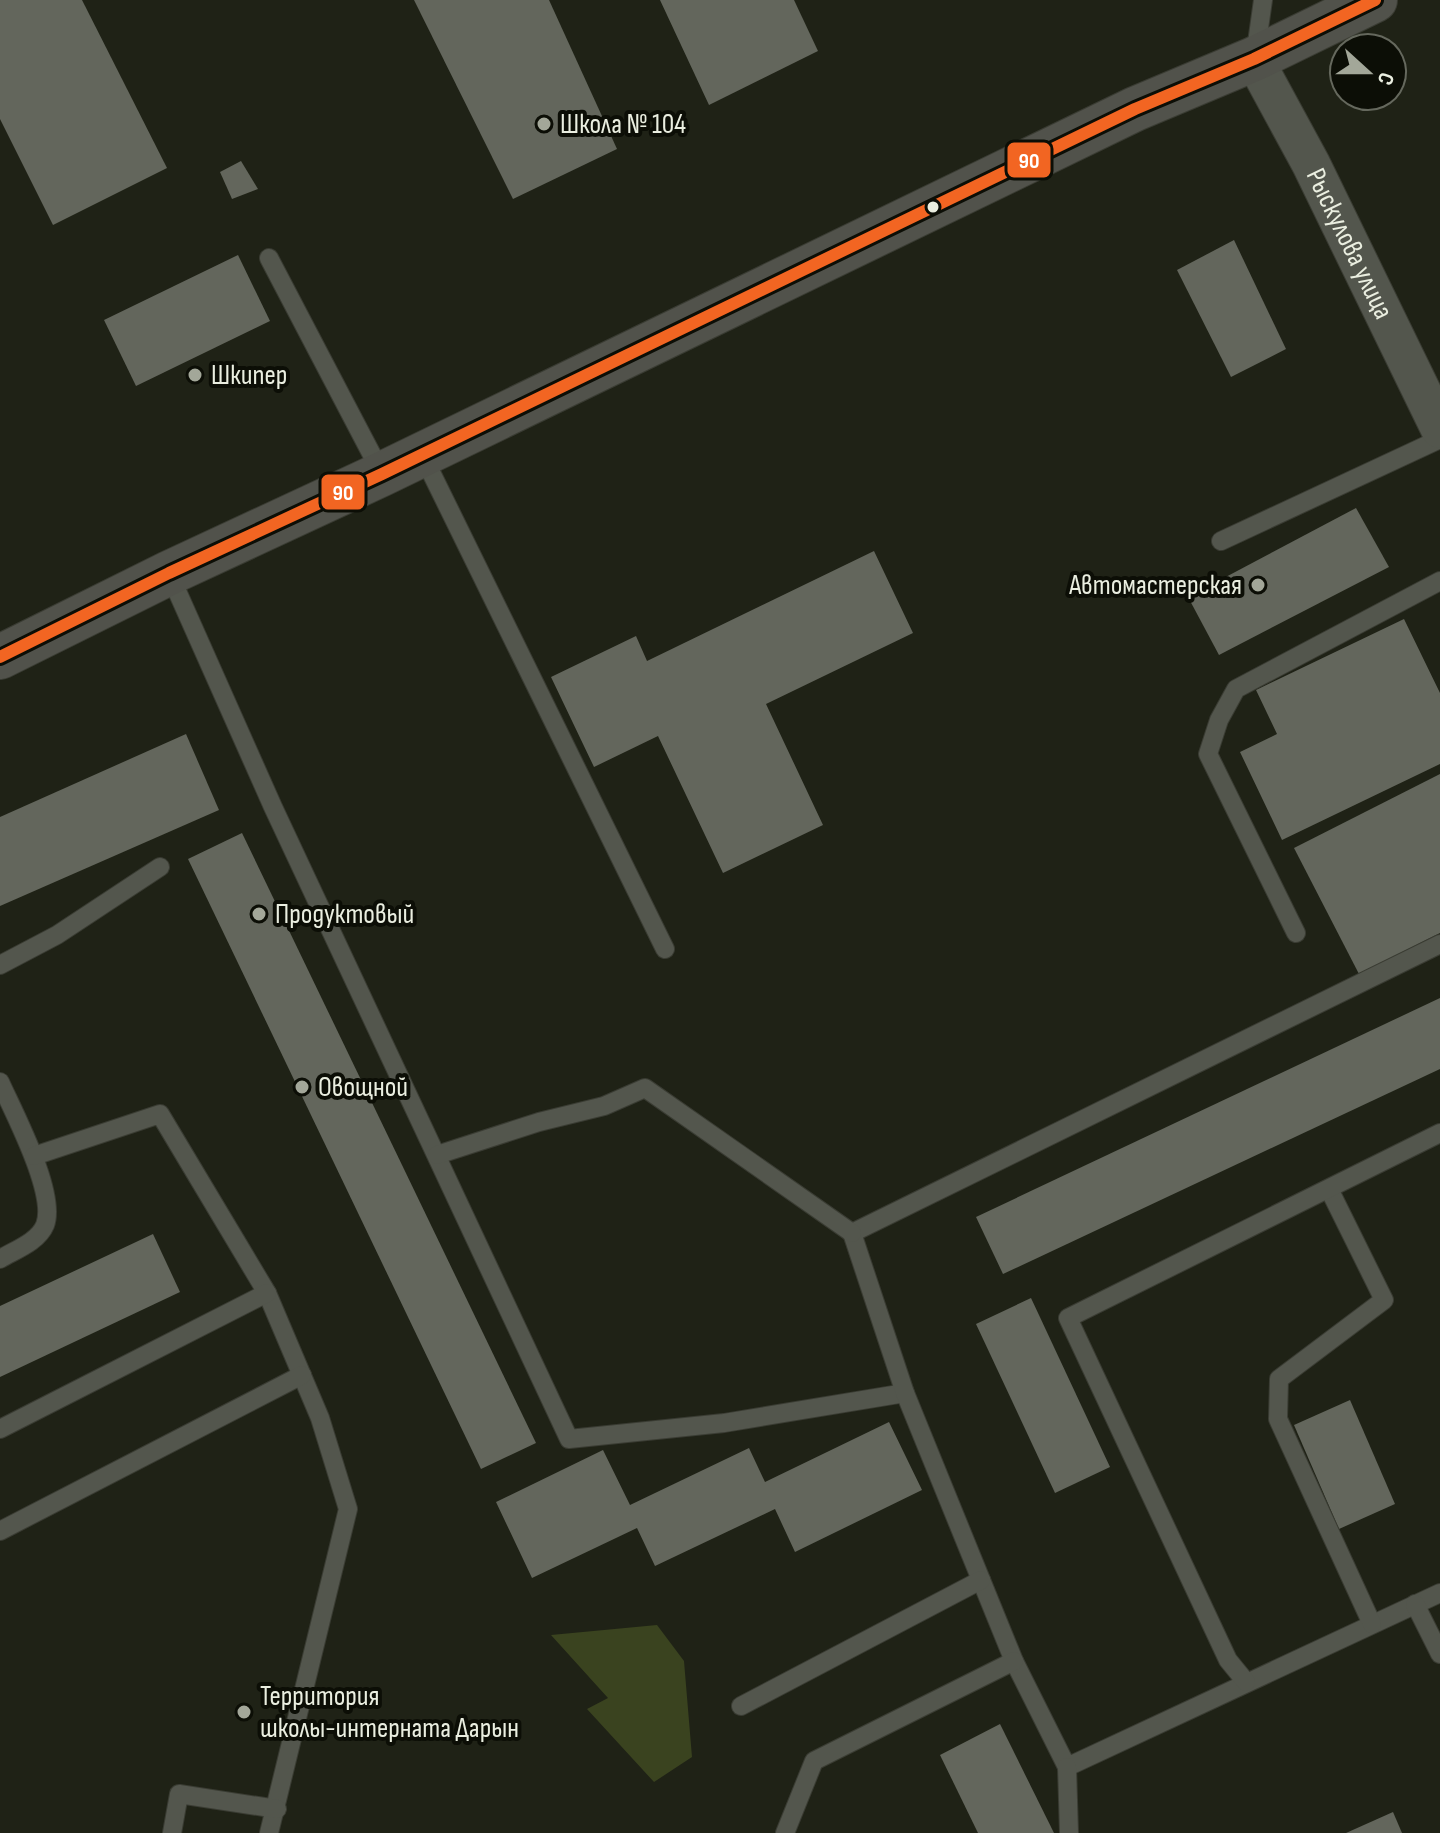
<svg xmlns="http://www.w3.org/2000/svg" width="1440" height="1833" font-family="'Sofia Sans Condensed',sans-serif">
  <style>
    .green { fill: #3a431f }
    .building { fill: #63665c }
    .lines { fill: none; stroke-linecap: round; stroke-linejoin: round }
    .service-casing { stroke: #3a3c33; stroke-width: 20 }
    .minor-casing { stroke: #3a3c33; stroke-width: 40 }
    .secondary-casing { stroke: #3a3c33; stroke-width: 46 }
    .service { stroke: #53564d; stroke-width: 18 }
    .minor { stroke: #53564d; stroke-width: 38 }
    .secondary { stroke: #51524b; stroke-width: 44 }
    .bus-1-casing { stroke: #0c0e06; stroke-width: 18 }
    .bus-1 { stroke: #f26522; stroke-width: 12 }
    .poi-dot { fill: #a3a799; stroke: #0c0e06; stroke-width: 3 }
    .bus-dot { fill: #eaeee0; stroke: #0c0e06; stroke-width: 3 }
    .labels { text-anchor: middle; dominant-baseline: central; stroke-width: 8; stroke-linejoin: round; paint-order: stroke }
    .poi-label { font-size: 28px; fill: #eaeee0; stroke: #0c0e06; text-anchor: start }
    .street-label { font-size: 28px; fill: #eaeee0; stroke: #0c0e06 }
    .line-badge { stroke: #0c0e06; stroke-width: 3 }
    .badge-label { font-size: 22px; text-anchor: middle; font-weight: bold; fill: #fff }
  </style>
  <rect width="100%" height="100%" fill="#1f2216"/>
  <!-- green -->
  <path class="green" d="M657 1625 684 1661 692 1757 654 1782 587 1709 608 1698 551 1635Z"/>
  <!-- building -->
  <g class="building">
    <path d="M0 0H82L167 168 53 225 0 119Z"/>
    <path d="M414 0H549L617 149 513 199Z"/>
    <path d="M660 0H794L818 51 709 105Z"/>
    <path d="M241 161 258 189 232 199 220 172Z"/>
    <path d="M1234 240 1286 349 1231 377 1177 270Z"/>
    <path d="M238 255 270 321 136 386 104 320Z"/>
    <path d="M1356 508 1389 567 1219 655 1188 597Z"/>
    <path d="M874 551 913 633 766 704 823 825 723 873 658 736 594 767 551 677 636 636 647 661Z"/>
    <path d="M1404 619 1440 693V764L1282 840 1240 752 1277 734 1256 690Z"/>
    <path d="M186 734 219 810 0 906V817Z"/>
    <path d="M1440 774V933L1359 974 1294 848Z"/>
    <path d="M242 833 536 1443 481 1469 188 859Z"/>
    <path d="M1440 998V1069L1003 1274 976 1217Z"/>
    <path d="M153 1234 180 1292 0 1377V1306Z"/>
    <path d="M1031 1298 1110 1467 1055 1493 976 1324Z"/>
    <path d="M1350 1400 1395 1504 1339 1529 1294 1425Z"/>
    <path d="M889 1422 922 1490 795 1552 775 1509 655 1566 637 1528 532 1578 496 1502 603 1450 630 1505 749 1448 765 1482Z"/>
    <path d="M1000 1724 1054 1833H978L940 1755Z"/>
    <path d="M1393 1812 1402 1833H1346Z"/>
  </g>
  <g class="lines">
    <defs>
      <g id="service">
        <path d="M1255 57 1263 0"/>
        <path d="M269 258 382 474"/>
        <path d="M422 454 665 949"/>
        <path d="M1221 541 1440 439"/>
        <path d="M169 573 273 807 569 1439 724 1423 905 1393"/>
        <path d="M1296 933 1208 754 1219 720 1236 689 1440 581"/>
        <path d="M1440 944 852 1233 905 1393 1014 1661 1067 1767 1440 1593"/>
        <path d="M0 965 57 935 160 867"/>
        <path d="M0 1082C14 1113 57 1194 45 1225 38 1242 15 1250 0 1259"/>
        <path d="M437 1155 539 1122 604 1106 645 1088 852 1233"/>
        <path d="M34 1156 160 1114 267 1293 320 1418 348 1509 269 1833"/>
        <path d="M1329 1189 1384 1300 1279 1379 1278 1419 1372 1624"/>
        <path d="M0 1429 267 1293"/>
        <path d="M0 1531 302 1375"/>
        <path d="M1415 1604 1440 1654"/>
        <path d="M1246 1682 1228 1660 1068 1318 1440 1133"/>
        <path d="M741 1706 981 1580"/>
        <path d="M1067 1767 1069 1833"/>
        <path d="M172 1833 179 1794 277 1809"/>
        <path d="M785 1833 814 1761 1014 1661"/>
      </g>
      <g id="minor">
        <path id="s1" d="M1254 59 1311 164 1440 429"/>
      </g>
      <path id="secondary" d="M0 657 169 573 382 474 1135 109 1254 59 1375 0"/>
    </defs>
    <!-- service casing -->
    <use href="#service" class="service-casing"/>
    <!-- minor casing -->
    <use href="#minor" class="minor-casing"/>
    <!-- secondary casing -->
    <use href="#secondary" class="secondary-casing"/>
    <!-- service -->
    <use href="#service" class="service"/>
    <!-- minor -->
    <use href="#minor" class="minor"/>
    <!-- secondary -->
    <use href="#secondary" class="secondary"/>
    <defs>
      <path id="bus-1" d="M0 657 169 573 382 474 1135 109 1254 59 1375 0"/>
    </defs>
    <!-- bus-1 casing -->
    <use href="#bus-1" class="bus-1-casing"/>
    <!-- bus-1 -->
    <use href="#bus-1" class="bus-1"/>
  </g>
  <!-- markers -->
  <g class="poi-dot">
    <circle cx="544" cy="124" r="8"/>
    <circle cx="195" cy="375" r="8"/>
    <circle cx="1258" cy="585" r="8"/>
    <circle cx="259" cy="914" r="8"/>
    <circle cx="302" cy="1087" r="8"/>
    <circle cx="244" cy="1712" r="8"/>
  </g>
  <circle class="bus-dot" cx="933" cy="207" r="7"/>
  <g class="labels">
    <!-- poi labels -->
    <g class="poi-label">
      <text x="560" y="124">Школа № 104</text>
      <text x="211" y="375">Шкипер</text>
      <text x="1242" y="585" text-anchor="end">Автомастерская</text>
      <text x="275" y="914">Продуктовый</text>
      <text x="318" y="1087">Овощной</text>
      <text x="260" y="1696">Территория<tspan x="260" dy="32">школы-интерната Дарын</tspan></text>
    </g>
    <!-- street labels -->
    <g class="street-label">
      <text stroke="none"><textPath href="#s1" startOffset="208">Рыскулова улица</textPath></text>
    </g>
  </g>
  <g class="line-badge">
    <rect x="1006" y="141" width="46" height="38" rx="8" fill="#f26522"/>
    <rect x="320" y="473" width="46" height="38" rx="8" fill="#f26522"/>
  </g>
  <g class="badge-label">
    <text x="1029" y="168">90</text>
    <text x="343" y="500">90</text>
  </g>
  <!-- north arrow -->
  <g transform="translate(1368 72) rotate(111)"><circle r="38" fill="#0c0e06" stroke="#65685d" stroke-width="2"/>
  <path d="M0-6L14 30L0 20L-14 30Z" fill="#a3a799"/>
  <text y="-12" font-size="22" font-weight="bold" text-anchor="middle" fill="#eaeee0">С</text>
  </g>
</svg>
